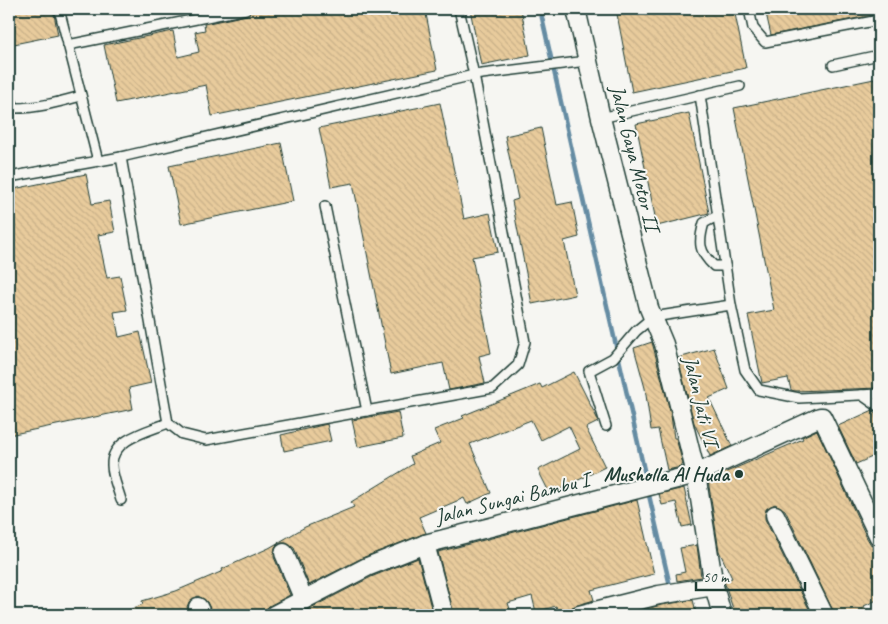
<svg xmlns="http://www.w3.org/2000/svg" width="888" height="624" font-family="Caveat,sans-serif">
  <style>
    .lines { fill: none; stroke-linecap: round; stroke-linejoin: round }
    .stream { stroke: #658ca3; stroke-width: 4.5 }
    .building { fill: url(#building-back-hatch); stroke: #1f3d34 }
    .lane-casing { stroke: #1f3d34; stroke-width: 12 }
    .street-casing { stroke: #1f3d34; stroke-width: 21 }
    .lane { stroke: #f6f6f2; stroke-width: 9 }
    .street { stroke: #f6f6f2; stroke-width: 18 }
    .poi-dot { fill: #1f3d34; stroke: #f6f6f2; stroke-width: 2 }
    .labels { text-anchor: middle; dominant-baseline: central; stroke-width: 4; stroke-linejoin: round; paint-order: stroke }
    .street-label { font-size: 21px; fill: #1f3d34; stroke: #f6f6f2 }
    .poi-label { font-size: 21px; font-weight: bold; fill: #1f3d34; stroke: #f6f6f2; text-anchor: end }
  </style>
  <defs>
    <pattern id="building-back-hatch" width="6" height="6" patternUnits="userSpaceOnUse" patternTransform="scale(1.25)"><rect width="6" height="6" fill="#e8cb9c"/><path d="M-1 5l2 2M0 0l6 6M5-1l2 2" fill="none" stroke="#c7af87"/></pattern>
  </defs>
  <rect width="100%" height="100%" fill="#f6f6f2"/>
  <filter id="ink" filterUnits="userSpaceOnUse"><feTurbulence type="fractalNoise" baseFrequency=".02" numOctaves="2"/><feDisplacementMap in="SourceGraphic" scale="10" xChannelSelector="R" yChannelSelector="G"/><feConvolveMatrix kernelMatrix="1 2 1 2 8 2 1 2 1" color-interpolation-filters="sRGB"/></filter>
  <g filter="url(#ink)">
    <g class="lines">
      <!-- stream -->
      <g class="stream">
        <path d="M540 9 647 483"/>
        <path d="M648 491 671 590"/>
      </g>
    </g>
    <!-- building -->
    <g class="building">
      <path d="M9 9H53L58 35 9 45Z"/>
      <path d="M252 9H425L437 70 212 116 206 85 116 103 104 45 173 31 178 57 199 52 195 32 205 30 204 24 247 15Z"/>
      <path d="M470 9H521L530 55 481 65Z"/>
      <path d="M616 9H734L746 68 632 92Z"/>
      <path d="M765 9H879V14L771 35Z"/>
      <path d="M879 78V388L795 391 791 390 788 378 762 383 748 315 774 310 734 108Z"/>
      <path d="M440 103 464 219 490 213 498 252 472 257 491 353 479 356 485 383 449 390 443 363 391 374 353 183 331 187 319 128Z"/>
      <path d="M689 113 709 213 657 226 636 124Z"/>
      <path d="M541 128 557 205 572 202 579 237 564 241 575 295 532 304 512 201 518 199 505 136Z"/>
      <path d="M281 143 293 201 181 224 169 166Z"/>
      <path d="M86 174 92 204 109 201 115 232 98 235 107 278 120 276 127 310 114 312 119 337 140 332 151 383 129 388 133 409 9 435V190Z"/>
      <path d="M652 342 671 415 674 438H676L683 464 681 467 667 470 658 429 651 430 645 388 634 348Z"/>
      <path d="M714 348 729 389 709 398 732 446 710 456 694 423 678 358Z"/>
      <path d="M574 372 598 420V422L586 428 605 467 550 494 538 470 580 449 569 426 541 440 531 420 470 444 491 493 467 504 464 498 419 517 426 533 362 558 309 585 294 548 286 543H279L275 547 274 557 290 595 269 606 263 615H213L207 602 198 596 189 602 187 607 190 615H118L143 604 142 601 176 591 223 571 222 569 269 548 305 527 354 507 351 502 413 464 410 456 440 443 434 430 464 418 462 416 540 384 542 388Z"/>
      <path d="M873 410 879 421V454L856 464 838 426Z"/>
      <path d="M398 412 403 438 358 447 352 420Z"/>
      <path d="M327 424 331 441 284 451 281 435Z"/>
      <path d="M817 430 867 538 879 558V599L864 606 868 615H835L785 510 775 504 766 509 765 519 812 615H735L724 581 732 578 719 551 708 480 803 439 802 437Z"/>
      <path d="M684 488 692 525 682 527 676 502 662 505 659 494Z"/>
      <path d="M637 500 654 574 591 590 594 600 572 607 569 615H563L562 612 558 613 556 606 536 612 532 596 508 603 512 615H454L438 552Z"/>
      <path d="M697 545 701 577 677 581 676 574 685 572 680 548Z"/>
      <path d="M418 558 433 615H297L371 577Z"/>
      <path d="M693 600 697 615H630V613L661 605Z"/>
    </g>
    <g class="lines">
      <defs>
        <g id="lane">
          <path d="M59 9 98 161"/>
          <path d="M749 9 753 28 765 42 879 20"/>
          <path d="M68 45 246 9"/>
          <path d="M833 65 879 55"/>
          <path d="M700 95 731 305 745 370 759 390 799 398 879 394"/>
          <path d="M9 97 15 108C38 108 59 102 81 96"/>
          <path d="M601 118 740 86"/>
          <path d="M121 157 168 423 182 434 206 440 493 388 518 365 525 342 474 75 459 9"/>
          <path d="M9 177 121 157 474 75 587 61"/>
          <path d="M325 206 367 411"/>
          <path d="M717 216 704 223C698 243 699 252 714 266H725"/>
          <path d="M862 395 879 407"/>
          <path d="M606 426 589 371 613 358 636 331 653 317 731 305"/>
          <path d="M121 500C118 489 112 476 112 465 111 439 149 431 168 423"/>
        </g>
        <g id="street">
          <path d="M576 9 601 118 649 308 664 344 696 474 714 586 722 615"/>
          <path d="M775 515 824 615"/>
          <path d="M425 544 444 615"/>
          <path d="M284 553 304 600"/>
          <path d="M198 607 202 615"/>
          <path d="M274 615 367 567 425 544 696 474 820 417H822L879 537"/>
          <path d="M579 615 659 595 714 586"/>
        </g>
      </defs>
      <!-- lane casing -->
      <use href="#lane" class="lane-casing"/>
      <!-- street casing -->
      <use href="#street" class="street-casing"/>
      <!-- lane -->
      <use href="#lane" class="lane"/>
      <!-- street -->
      <use href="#street" class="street"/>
    </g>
  </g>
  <!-- markers -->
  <circle class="poi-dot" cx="739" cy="474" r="5"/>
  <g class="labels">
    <!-- street labels -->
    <g class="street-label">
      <text transform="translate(635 158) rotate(76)">Jalan Gaya Motor II</text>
      <text transform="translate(701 401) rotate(76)">Jalan Jati VI</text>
      <text transform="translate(512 498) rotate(-14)">Jalan Sungai Bambu I</text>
    </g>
    <!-- poi labels -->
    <g class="poi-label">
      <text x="729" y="474">Musholla Al Huda</text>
    </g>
  </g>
  <!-- margin -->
  <rect width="888" height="624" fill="none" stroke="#f6f6f2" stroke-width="30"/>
  <rect x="15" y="15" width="858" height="594" fill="none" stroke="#1f3d34" stroke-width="2" filter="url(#ink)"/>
  <!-- scale -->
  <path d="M696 582v8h109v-8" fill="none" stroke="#1f3d34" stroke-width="2.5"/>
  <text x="703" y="582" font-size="15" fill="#1f3d34" stroke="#f6f6f2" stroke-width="4" paint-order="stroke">50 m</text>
</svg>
